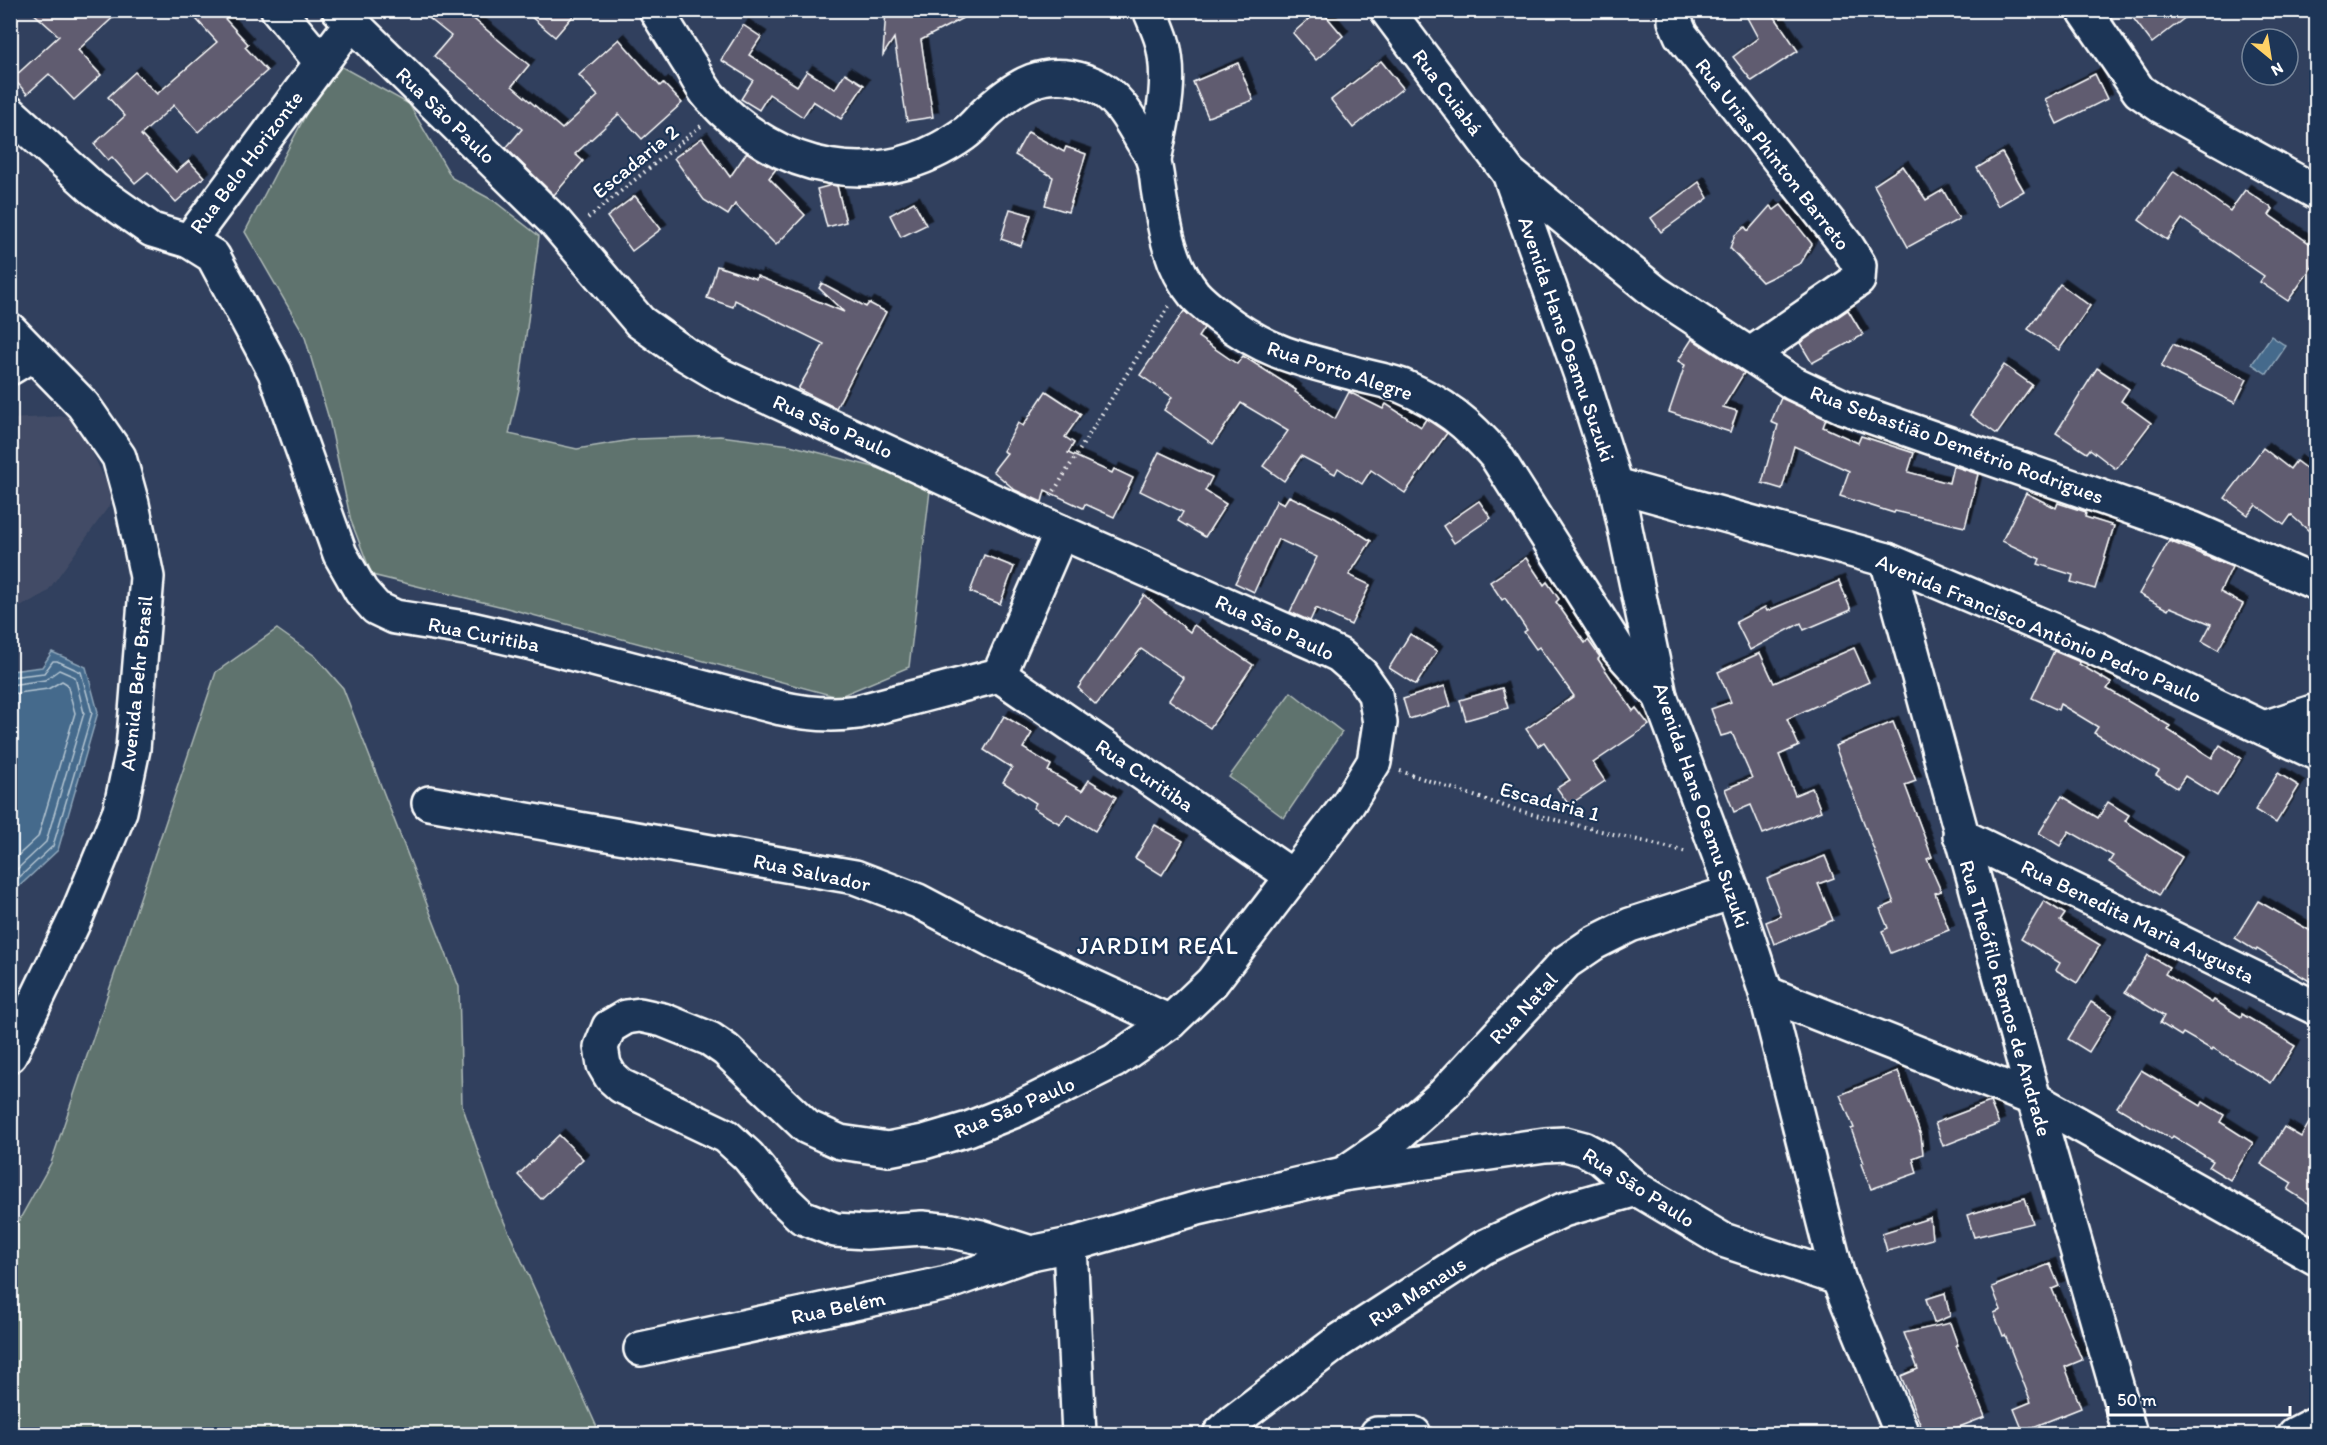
<svg xmlns="http://www.w3.org/2000/svg" width="2327" height="1445" font-family="Itim,sans-serif">
  <style>
    .built { fill: #434c66 }
    .green { fill: #5e736e; stroke: #aeb9b6; stroke-width: 1.5 }
    .water { fill: #446b8c; stroke: #8fa6ba; stroke-width: 1.5 }
    .lines { fill: none; stroke-linecap: round; stroke-linejoin: round }
    .shore { stroke: #b4c4d1; stroke-width: 1.5 }
    .building { fill: #605b6f; stroke: #fff; stroke-width: 1.5; filter: url(#shadow) }
    .minor-casing { stroke: #fff; stroke-width: 38 }
    .path { stroke: #fff; stroke-width: 4; stroke-dasharray: 1.5 4.5; stroke-linecap: butt }
    .minor { stroke: #1d3557; stroke-width: 33 }
    .labels { text-anchor: middle; dominant-baseline: central; stroke-width: 4.5; stroke-linejoin: round; paint-order: stroke }
    .street-label { font-size: 21px; fill: #fff; stroke: #1d3557 }
    .quarter-label { font-size: 24px; letter-spacing: 1.5px; fill: #fff; stroke: #1d3557 }
  </style>
  <defs>
    <filter id="shadow"><feDropShadow dx="5.5" dy="-5.5" stdDeviation="0" flood-color="#0009"/></filter>
  </defs>
  <rect width="100%" height="100%" fill="#31405e"/>
  <filter id="ink" filterUnits="userSpaceOnUse"><feTurbulence type="fractalNoise" baseFrequency=".0167" numOctaves="2"/><feDisplacementMap in="SourceGraphic" scale="12" xChannelSelector="R" yChannelSelector="G"/><feConvolveMatrix kernelMatrix="1 2 1 2 8 2 1 2 1" color-interpolation-filters="sRGB"/></filter>
  <g filter="url(#ink)">
    <!-- built -->
    <path class="built" d="M68 416 81 429 114 499 47 592 11 612 10 419Z"/>
    <!-- green -->
    <g class="green">
      <path d="M333 62 409 104 452 178 494 201 539 236 519 389 509 434 577 449 637 439 720 436 790 445 931 482 909 667 838 697 503 607 372 575 351 521 329 419 304 334 245 232Z"/>
      <path d="M277 629 315 656 343 688 459 987 462 1105 497 1206 600 1434H11V1235L51 1163 216 672Z"/>
      <path d="M1291 692 1342 732 1284 818 1229 777Z"/>
    </g>
    <!-- water -->
    <g class="water">
      <path d="M2271 336 2286 346 2267 374 2252 364Z"/>
      <path d="M52 652 86 667 98 712 58 850 11 894V671L42 667Z"/>
    </g>
    <g class="lines">
      <!-- shore -->
      <g class="shore">
        <path d="M10 677 44 673 53 661H57L81 672 92 713 53 846 10 886"/>
        <path d="M10 685 45 680 59 670 75 677 84 713 46 842 10 876"/>
        <path d="M10 694 48 689 62 681 67 684 75 713 38 837 10 863"/>
      </g>
    </g>
    <!-- building -->
    <g class="building">
      <path d="M30 10H121L78 50 101 75 74 100 49 74 27 94 13 78 59 36Z"/>
      <path d="M188 10H217L248 44 245 47 267 71 198 132 174 105 141 135 176 172 189 161 204 177 176 202 148 172 135 183 112 157 108 160 94 144 125 116 108 97 135 72 157 94 217 42Z"/>
      <path d="M419 10H463L508 48 529 65 512 86 562 129 598 96 579 75 619 39 660 86 663 83 682 103 642 139 619 114 575 154 583 161 554 195 506 148 522 129 434 56 451 36Z"/>
      <path d="M523 10H578L555 37Z"/>
      <path d="M886 10H978L921 40 933 117 907 121 894 38 883 55Z"/>
      <path d="M1319 10H1321L1343 36 1316 60 1293 33Z"/>
      <path d="M1743 10H1770L1798 51 1752 81 1733 57 1758 38Z"/>
      <path d="M2127 10H2195L2152 43Z"/>
      <path d="M743 25 761 37 749 55 797 86 807 71 835 89 845 73 864 85 841 119 813 101 803 117 769 94 759 110 741 99 753 80 721 60Z"/>
      <path d="M1381 61 1403 88 1353 128 1331 100Z"/>
      <path d="M1238 63 1253 100 1208 117 1193 82Z"/>
      <path d="M2095 74 2107 99 2057 124 2045 99Z"/>
      <path d="M1028 132 1064 152 1066 147 1086 154 1068 212 1045 205 1053 177 1015 155Z"/>
      <path d="M702 138 730 177 747 152 776 169 769 178 805 215 776 245 735 204 728 215 704 200 674 158Z"/>
      <path d="M2002 153 2024 191 1998 206 1977 168Z"/>
      <path d="M1903 166 1926 200 1943 190 1959 219 1908 247 1874 185Z"/>
      <path d="M2174 171 2230 211 2245 190 2273 209 2269 215 2316 248V261L2288 301 2260 282 2264 276 2182 219 2167 240 2139 220Z"/>
      <path d="M1699 182 1708 198 1661 232 1651 218Z"/>
      <path d="M832 185 837 186 846 222 827 227 817 189Z"/>
      <path d="M635 196 661 229 632 251 607 217Z"/>
      <path d="M914 202 926 225 901 237 890 215Z"/>
      <path d="M1781 205 1812 244 1801 263 1762 282 1730 248 1735 235 1745 227 1748 231 1770 206 1774 210Z"/>
      <path d="M1010 209 1031 215 1021 246 1001 239Z"/>
      <path d="M717 266 756 279 757 276 844 312 819 288 822 283 866 307 869 303 886 312 836 408 798 389 824 344 735 300 733 307 707 298Z"/>
      <path d="M2060 284 2090 306 2059 350 2028 329Z"/>
      <path d="M1848 310 1863 335 1812 363 1800 343Z"/>
      <path d="M1184 311 1204 328 1198 337 1237 364 1243 356 1296 390 1295 392 1335 419 1349 392 1383 409 1386 404 1421 427 1426 419 1447 433 1405 493 1371 470 1362 484 1338 468 1335 474 1301 456 1284 481 1263 466 1288 431 1241 403 1213 444 1164 410 1172 397 1140 375Z"/>
      <path d="M1692 339 1744 373 1723 407 1737 411 1730 432 1669 412 1685 365 1678 361Z"/>
      <path d="M2173 344 2247 379 2235 403 2161 367Z"/>
      <path d="M2004 365 2032 385 1997 434 1970 415Z"/>
      <path d="M2097 368 2129 389 2121 401 2151 423 2116 469 2090 449 2087 453 2056 433Z"/>
      <path d="M1046 391 1081 414 1065 437 1074 443 1068 453 1112 473 1114 469 1133 478 1114 517 1085 504 1083 508 1045 490 1042 502 1015 490 993 471 1007 453 1003 451 1018 423 1023 426Z"/>
      <path d="M1781 398 1826 419 1823 427 1858 443 1861 436 1914 453 1908 472 1949 483 1953 466 1978 474 1965 527 1895 511 1894 513 1840 496 1849 471 1794 446 1782 489 1762 483 1778 425 1771 422Z"/>
      <path d="M2263 448 2290 469 2296 461 2316 476V537L2291 515 2284 525 2256 505 2248 515 2225 498Z"/>
      <path d="M1159 452 1212 477 1205 491 1226 504 1205 537 1178 521 1183 512 1140 491Z"/>
      <path d="M2026 493 2056 508 2058 503 2086 512 2085 517 2114 526 2095 589 2071 582 2073 575 2038 564 2040 559 2002 541Z"/>
      <path d="M1289 496 1335 518 1371 541 1349 575 1370 585 1351 625 1316 608 1310 621 1290 612 1317 557 1278 539 1254 592 1235 583 1277 500 1284 504Z"/>
      <path d="M1479 501 1491 518 1454 543 1443 526Z"/>
      <path d="M2169 541 2232 567 2220 592 2243 604 2218 650 2202 641 2211 624 2170 607 2168 610 2139 594Z"/>
      <path d="M984 555 1014 567 1000 604 970 592Z"/>
      <path d="M1526 558 1544 585 1547 582 1559 599 1556 602 1585 643 1588 640 1600 657 1598 659 1633 711 1636 708 1649 725 1593 763 1605 781 1569 805 1557 788 1570 780 1544 742 1538 746 1526 729 1574 696 1539 647 1536 649 1524 632 1527 630 1505 598 1502 600 1490 582Z"/>
      <path d="M1839 581 1851 610 1804 630 1801 623 1750 650 1736 622 1765 607 1767 611Z"/>
      <path d="M1144 595 1190 632 1194 625 1253 665 1210 728 1169 700 1184 678 1141 649 1096 705 1078 688Z"/>
      <path d="M1410 634 1437 651 1416 685 1389 668Z"/>
      <path d="M1854 648 1869 682 1787 719 1799 746 1779 755 1795 795 1812 788 1821 811 1763 834 1751 805 1734 812 1725 789 1752 778 1732 733 1721 736 1711 709 1731 702 1718 672 1760 653 1774 683Z"/>
      <path d="M2054 651 2080 662 2079 664 2111 683 2107 689 2170 726 2168 730 2212 758 2220 745 2241 758 2217 796 2185 776 2177 788 2156 775 2159 771 2094 733 2098 727 2060 704 2058 710 2032 698Z"/>
      <path d="M1445 686 1451 706 1409 719 1403 699Z"/>
      <path d="M1502 688 1508 708 1466 720 1460 700Z"/>
      <path d="M1004 716 1032 733 1023 748 1051 765 1048 771 1082 791 1089 780 1116 797 1095 831 1067 814 1060 824 1033 808 1036 803 1003 782 1012 768 984 750Z"/>
      <path d="M1893 722 1916 781 1905 785 1932 857 1927 859 1941 891 1935 893 1949 930 1891 953 1882 931 1888 928 1880 909 1894 903 1835 746Z"/>
      <path d="M2278 773 2299 786 2276 823 2255 810Z"/>
      <path d="M2062 796 2098 818 2108 802 2129 815 2125 821 2182 857 2159 895 2109 862 2113 856 2069 831 2060 846 2039 833Z"/>
      <path d="M1155 825 1183 841 1162 875 1135 858Z"/>
      <path d="M1825 856 1834 878 1818 884 1833 920 1774 944 1766 922 1781 916 1767 879Z"/>
      <path d="M2044 901 2065 914 2060 921 2100 945 2077 983 2056 970 2060 963 2021 939Z"/>
      <path d="M2258 901 2316 934V985L2257 949 2256 951 2235 938Z"/>
      <path d="M2148 955 2169 967 2165 974 2212 1003 2214 1000 2241 1017 2242 1014 2295 1046 2271 1083 2213 1048 2212 1050 2183 1033 2181 1036 2160 1023 2164 1016 2125 992Z"/>
      <path d="M2091 1002 2112 1015 2089 1052 2068 1039Z"/>
      <path d="M2141 1070 2201 1106 2203 1102 2224 1115 2220 1122 2253 1143 2230 1180 2209 1167 2213 1161 2173 1136 2171 1139 2117 1107Z"/>
      <path d="M1898 1071 1921 1136 1923 1154 1913 1158 1917 1173 1871 1189 1861 1164 1864 1163 1851 1129 1854 1128 1840 1095Z"/>
      <path d="M1990 1102 1999 1124 1943 1146 1935 1123Z"/>
      <path d="M2316 1111V1208L2288 1190 2292 1183 2261 1164 2284 1127 2301 1137Z"/>
      <path d="M559 1135 583 1159 541 1199 518 1175Z"/>
      <path d="M2025 1198 2033 1223 1974 1237 1967 1215Z"/>
      <path d="M1930 1218 1932 1239 1887 1251 1882 1233Z"/>
      <path d="M2050 1264 2059 1286 2052 1289 2082 1360 2065 1367 2081 1408 2023 1431 2014 1409 2031 1402 2005 1335 2003 1336 1994 1313 2001 1310 1992 1287Z"/>
      <path d="M1945 1293 1950 1316 1934 1323 1926 1299Z"/>
      <path d="M1950 1323 1958 1345H1956L1985 1417 1941 1434H1924L1901 1376 1918 1369 1904 1333Z"/>
    </g>
    <g class="lines">
      <defs>
        <g id="minor">
          <path d="M278 10 321 62"/>
          <path d="M339 10 555 222 640 322 685 354 722 376 1061 532 1316 644 1339 655 1361 674 1375 694 1380 723 1374 762 1348 804 1212 982 1170 1022 1114 1061 1016 1110 968 1129 924 1142 888 1149 840 1142 807 1127 726 1050 710 1039 663 1020 640 1015 626 1017 609 1027 601 1047 604 1065 611 1077 621 1086 726 1136 748 1156 782 1198 802 1217 835 1230 866 1232 922 1228 952 1231 981 1237 1031 1253"/>
          <path d="M656 10C668 30 680 49 692 68 697 78 703 89 710 97 777 172 879 195 964 134 973 128 980 118 988 111 1018 84 1044 68 1085 81 1114 90 1128 115 1142 140 1146 146 1151 153 1153 160 1156 168 1157 179 1158 188 1164 224 1169 264 1194 294 1201 302 1210 309 1219 316 1265 352 1298 359 1353 373 1369 378 1387 380 1402 386 1444 404 1467 422 1496 456L1618 649 1660 696"/>
          <path d="M1150 10C1154 20 1159 31 1162 41 1173 81 1162 121 1154 160"/>
          <path d="M1387 10 1509 173 1655 292 1793 383 1844 407 2193 529 2316 583"/>
          <path d="M1676 10 1675 21 1681 35 1847 246 1859 265 1858 280 1751 354"/>
          <path d="M2084 10 2139 91 2161 106 2316 192"/>
          <path d="M10 113 94 189 152 230 189 241 351 23"/>
          <path d="M1509 173 1582 378 1616 485 1660 696 1733 892 1766 993 1838 1278 1902 1434"/>
          <path d="M189 241 213 256 275 372 340 554 361 591 376 608 395 617 471 629 532 643 781 708C808 714 832 716 858 712L999 675 1292 876"/>
          <path d="M10 330 83 405 119 457 132 504 147 577 133 749 120 811 77 915 10 1055"/>
          <path d="M10 368 33 354"/>
          <path d="M1616 485 1887 560 2095 648 2316 753"/>
          <path d="M1887 560 2034 1099 2130 1434"/>
          <path d="M999 675 1061 532"/>
          <path d="M2264 728 2316 711"/>
          <path d="M429 803 855 877 918 901 992 940 1170 1022"/>
          <path d="M1960 835 2316 1008"/>
          <path d="M1766 993 2034 1099 2316 1258"/>
          <path d="M1349 1170 1390 1142 1444 1094 1566 962 1594 943 1630 925 1733 892"/>
          <path d="M1070 1245 1079 1434"/>
          <path d="M641 1349 947 1283 1031 1253 1070 1245 1198 1208 1343 1174 1545 1145 1565 1144 1584 1149 1601 1158 1637 1189 1723 1240 1838 1278"/>
          <path d="M1220 1434 1234 1421 1339 1341 1484 1247 1563 1210 1637 1189"/>
          <path d="M1377 1434H1414"/>
          <path d="M2295 1434 2316 1423"/>
        </g>
      </defs>
      <!-- minor casing -->
      <use href="#minor" class="minor-casing"/>
      <!-- path -->
      <g class="path">
        <path d="M588 218 701 126"/>
        <path d="M1051 496 1169 306"/>
        <path d="M1400 771 1519 811 1687 852"/>
      </g>
      <!-- minor -->
      <use href="#minor" class="minor"/>
    </g>
  </g>
  <g class="labels">
    <!-- street labels -->
    <g class="street-label">
      <text transform="translate(1448 92) rotate(53)">Rua Cuiabá</text>
      <text transform="translate(446 115) rotate(44)">Rua São Paulo</text>
      <text transform="translate(1773 154) rotate(52)">Rua Urias Phinton Barreto</text>
      <text transform="translate(635 161) rotate(-39)">Escadaria 2</text>
      <text transform="translate(246 162) rotate(-53)">Rua Belo Horizonte</text>
      <text transform="translate(1567 339) rotate(71)">Avenida Hans Osamu Suzuki</text>
      <text transform="translate(1340 370) rotate(18)">Rua Porto Alegre</text>
      <text transform="translate(833 426) rotate(24)">Rua São Paulo</text>
      <text transform="translate(1957 444) rotate(20)">Rua Sebastião Demétrio Rodrigues</text>
      <text transform="translate(1275 627) rotate(25)">Rua São Paulo</text>
      <text transform="translate(2039 628) rotate(23)">Avenida Francisco Antônio Pedro Paulo</text>
      <text transform="translate(484 634) rotate(11)">Rua Curitiba</text>
      <text transform="translate(136 683) rotate(-84)">Avenida Behr Brasil</text>
      <text transform="translate(1145 775) rotate(34)">Rua Curitiba</text>
      <text transform="translate(1550 801) rotate(15)">Escadaria 1</text>
      <text transform="translate(1702 805) rotate(71)">Avenida Hans Osamu Suzuki</text>
      <text transform="translate(812 872) rotate(12)">Rua Salvador</text>
      <text transform="translate(2138 921) rotate(26)">Rua Benedita Maria Augusta</text>
      <text transform="translate(2006 998) rotate(74)">Rua Theófilo Ramos de Andrade</text>
      <text transform="translate(1523 1008) rotate(-47)">Rua Natal</text>
      <text transform="translate(1014 1107) rotate(-23)">Rua São Paulo</text>
      <text transform="translate(1639 1187) rotate(33)">Rua São Paulo</text>
      <text transform="translate(1417 1291) rotate(-33)">Rua Manaus</text>
      <text transform="translate(838 1307) rotate(-12)">Rua Belém</text>
    </g>
    <!-- quarter labels -->
    <g class="quarter-label">
      <text x="1158" y="945">JARDIM REAL</text>
    </g>
  </g>
  <!-- margin -->
  <rect width="2327" height="1445" fill="none" stroke="#1d3557" stroke-width="36"/>
  <rect x="18" y="18" width="2291" height="1409" fill="none" stroke="#fff" stroke-width="2" filter="url(#ink)"/>
  <!-- north arrow -->
  <g transform="translate(2270 57) rotate(150)"><circle r="28" fill="#1d3557" stroke="#77869a" stroke-width="1.5"/>
  <path d="M0-4.5L10 22L0 15L-10 22Z" fill="#ffd166"/>
  <text y="-9" font-size="16" font-weight="bold" text-anchor="middle" fill="#ffffff">N</text>
  </g>
  <!-- scale -->
  <path d="M2108 1406v9h182v-9" fill="none" stroke="#ffffff" stroke-width="3"/>
  <text x="2117" y="1406" font-size="18" fill="#ffffff" stroke="#1d3557" stroke-width="4.5" paint-order="stroke">50 m</text>
</svg>
